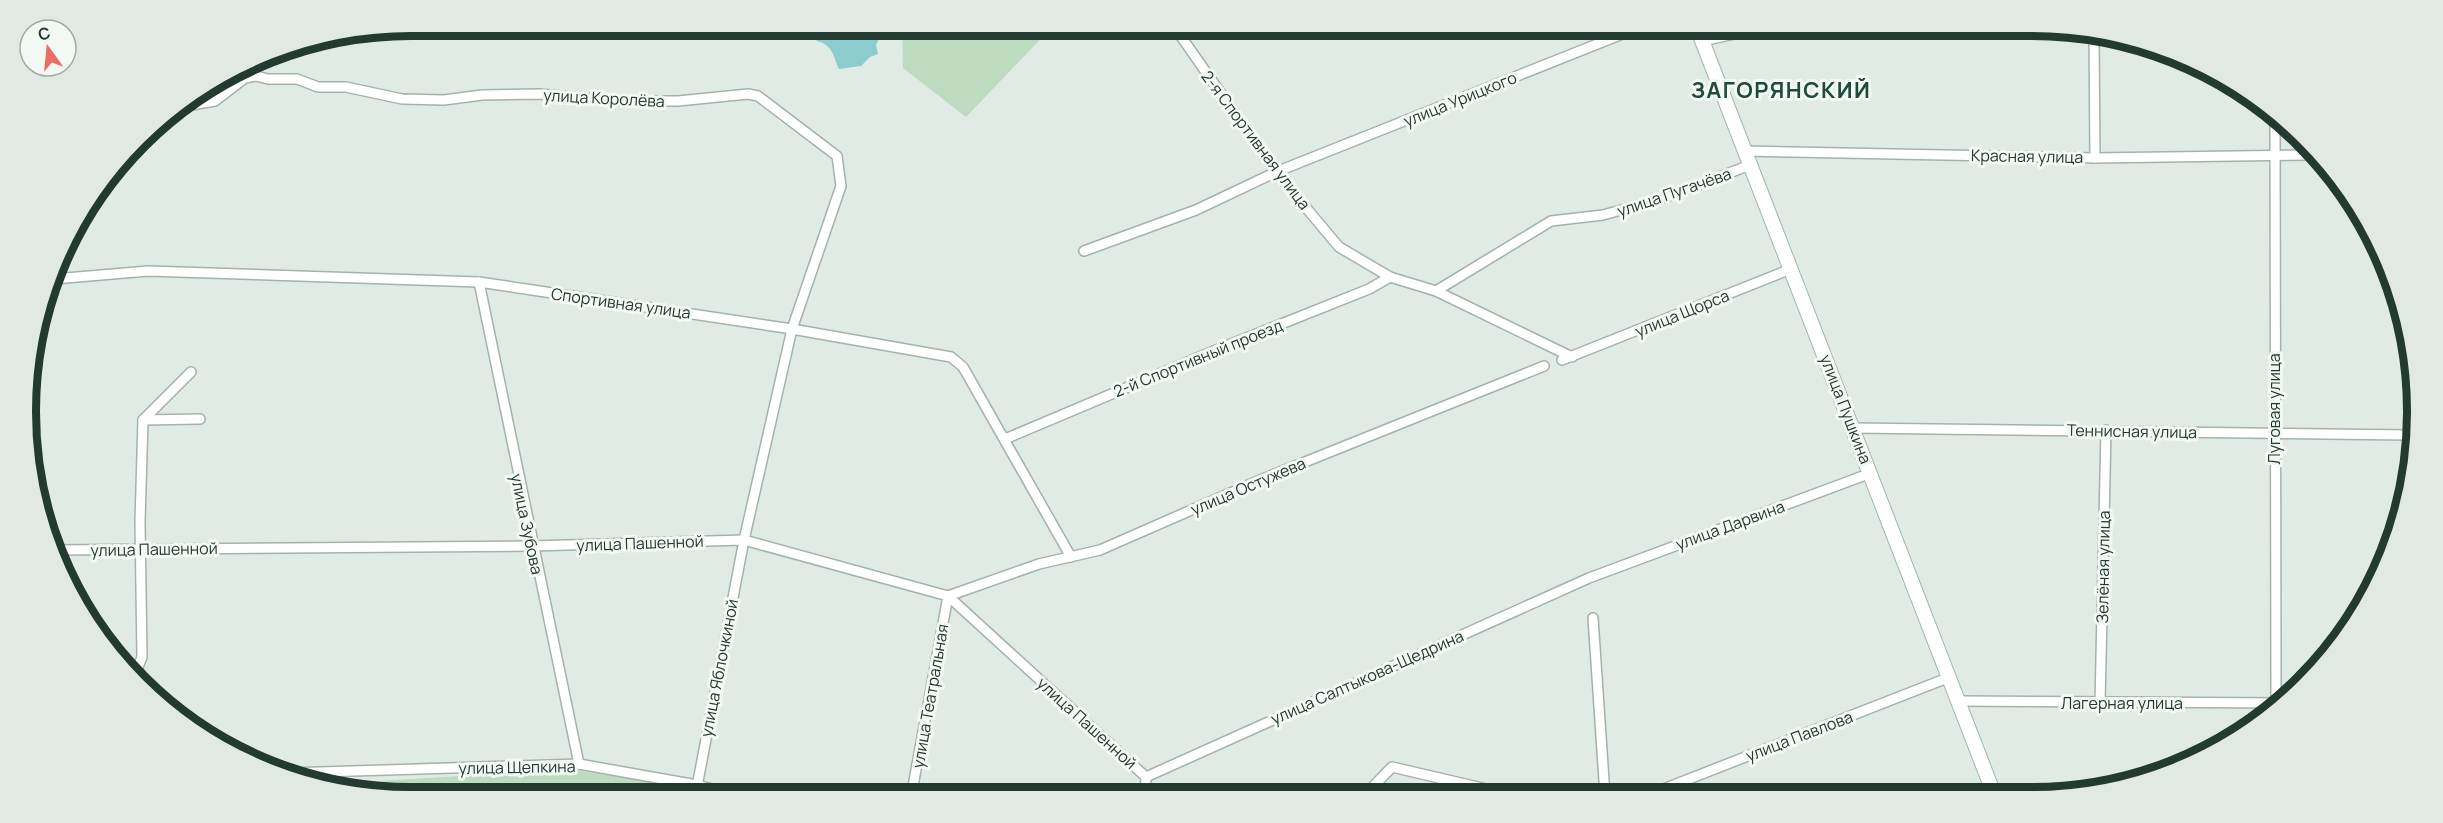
<svg xmlns="http://www.w3.org/2000/svg" width="2443" height="823" font-family="Manrope,sans-serif">
  <style>
    .green { fill: #bcdbbf }
    .water { fill: #8dcccc }
    .lines { fill: none; stroke-linecap: round; stroke-linejoin: round }
    .minor-casing { stroke: #a4b2ab; stroke-width: 12 }
    .secondary-casing { stroke: #a1b6ab; stroke-width: 16 }
    .minor { stroke: #fff; stroke-width: 9 }
    .secondary { stroke: #fff; stroke-width: 14 }
    .labels { text-anchor: middle; dominant-baseline: central; stroke-width: 6; stroke-linejoin: round; paint-order: stroke }
    .street-label { font-size: 16px; fill: #233a30; stroke: #f2f8f4 }
    .district-label { font-size: 22px; font-weight: bold; letter-spacing: 1.5px; fill: #204b3a; stroke: #f2f8f4 }
    .rim { fill: none; stroke: #233a30; stroke-width: 8 }
  </style>
  <rect width="100%" height="100%" fill="#e1ebe5"/>
  <!-- green -->
  <g class="green">
    <path d="M902 26H1053L966 117 903 68Z"/>
    <path d="M567 769 669 784 667 797H412L317 785Z"/>
  </g>
  <!-- water -->
  <path class="water" d="M809 26H874L880 36 876 45 878 54 870 57 861 66 839 69C833 56 833 45 817 41Z"/>
  <g class="lines">
    <defs>
      <g id="minor">
        <path d="M1173 25 1276 172 1339 247 1390 277 1436 291 1572 357"/>
        <path d="M2094 34 2095 158"/>
        <path d="M1702 41 1776 25"/>
        <path d="M180 107 215 101 245 78 256 76 268 79H297L318 87H346L402 99 444 100 482 95 539 94 617 101H678L748 94 758 96 837 156 841 186 792 329 744 540 695 797"/>
        <path d="M2275 115 2276 703"/>
        <path d="M1745 151 2095 158 2310 155"/>
        <path d="M1084 251 1196 210 1276 172 1645 25"/>
        <path d="M54 279 148 271 479 282 792 329 951 357 963 367 1071 557"/>
        <path d="M479 282 579 764"/>
        <path d="M1436 291 1551 221 1603 215 1664 198 1750 165"/>
        <path d="M1562 360 1791 269"/>
        <path d="M143 420 191 372"/>
        <path d="M1854 428 2409 435"/>
        <path d="M1005 439 1216 350 1369 289 1390 277"/>
        <path d="M56 550 532 546 744 540 948 596 1146 777"/>
        <path d="M1593 618 1605 795"/>
        <path d="M136 672 142 657 140 522 143 420 200 419"/>
        <path d="M1959 701 2285 703"/>
        <path d="M2100 704 2106 430"/>
        <path d="M287 773 579 764 697 785 743 797"/>
        <path d="M1146 777 1589 578 1871 473"/>
        <path d="M1648 795 1950 677"/>
        <path d="M1145 796 1146 777"/>
        <path d="M1364 796 1392 767 1512 795"/>
        <path d="M911 797 948 596 1039 564 1100 550 1260 480 1544 366"/>
      </g>
      <path id="secondary" d="M1696 25 1994 794"/>
    </defs>
    <!-- minor casing -->
    <use href="#minor" class="minor-casing"/>
    <!-- secondary casing -->
    <use href="#secondary" class="secondary-casing"/>
    <!-- minor -->
    <use href="#minor" class="minor"/>
    <!-- secondary -->
    <use href="#secondary" class="secondary"/>
  </g>
  <g class="labels">
    <!-- street labels -->
    <g class="street-label">
      <text transform="translate(604 98) rotate(3)">улица Королёва</text>
      <text transform="translate(1460 99) rotate(-22)">улица Урицкого</text>
      <text transform="translate(1256 140) rotate(53)">2-я Спортивная улица</text>
      <text transform="translate(2027 156) rotate(1)">Красная улица</text>
      <text transform="translate(1674 192) rotate(-19)">улица Пугачёва</text>
      <text transform="translate(621 303) rotate(8)">Спортивная улица</text>
      <text transform="translate(1682 313) rotate(-22)">улица Щорса</text>
      <text transform="translate(1198 358) rotate(-22)">2-й Спортивный проезд</text>
      <text transform="translate(1846 409) rotate(69)">улица Пушкина</text>
      <text transform="translate(2274 409) rotate(-90)">Луговая улица</text>
      <text transform="translate(2132 431) rotate(1)">Теннисная улица</text>
      <text transform="translate(1248 486) rotate(-23)">улица Остужева</text>
      <text transform="translate(527 524) rotate(78)">улица Зубова</text>
      <text transform="translate(1730 525) rotate(-20)">улица Дарвина</text>
      <text transform="translate(640 543) rotate(-2)">улица Пашенной</text>
      <text transform="translate(154 549) rotate(-1)">улица Пашенной</text>
      <text transform="translate(2103 567) rotate(-89)">Зелёная улица</text>
      <text transform="translate(719 668) rotate(-79)">улица Яблочкиной</text>
      <text transform="translate(1367 677) rotate(-24)">улица Салтыкова-Щедрина</text>
      <text transform="translate(930 696) rotate(-80)">улица Театральная</text>
      <text x="2122" y="703">Лагерная улица</text>
      <text transform="translate(1087 723) rotate(42)">улица Пашенной</text>
      <text transform="translate(1799 736) rotate(-21)">улица Павлова</text>
      <text transform="translate(517 767) rotate(-1)">улица Щепкина</text>
    </g>
    <!-- district labels -->
    <g class="district-label">
      <text x="1781" y="90">ЗАГОРЯНСКИЙ</text>
    </g>
  </g>
  <!-- crop -->
  <path d="M0 0H2443V823H0ZM411 36H2032A375 375 0 0 1 2407 411V412A375 375 0 0 1 2032 787H411A375 375 0 0 1 36 412V411A375 375 0 0 1 411 36Z" fill="#e1e9e4" fill-rule="evenodd"/>
  <path class="rim" d="M411 36H2032A375 375 0 0 1 2407 411V412A375 375 0 0 1 2032 787H411A375 375 0 0 1 36 412V411A375 375 0 0 1 411 36Z"/>
  <!-- north arrow -->
  <g transform="translate(48 48) rotate(345)"><circle r="28" fill="#f2f8f4" stroke="#9faca6" stroke-width="1.5"/>
  <path d="M0-4.5L10 22L0 15L-10 22Z" fill="#e86e62"/>
  <text y="-9" font-size="16" font-weight="bold" text-anchor="middle" fill="#233a30">С</text>
  </g>
</svg>
